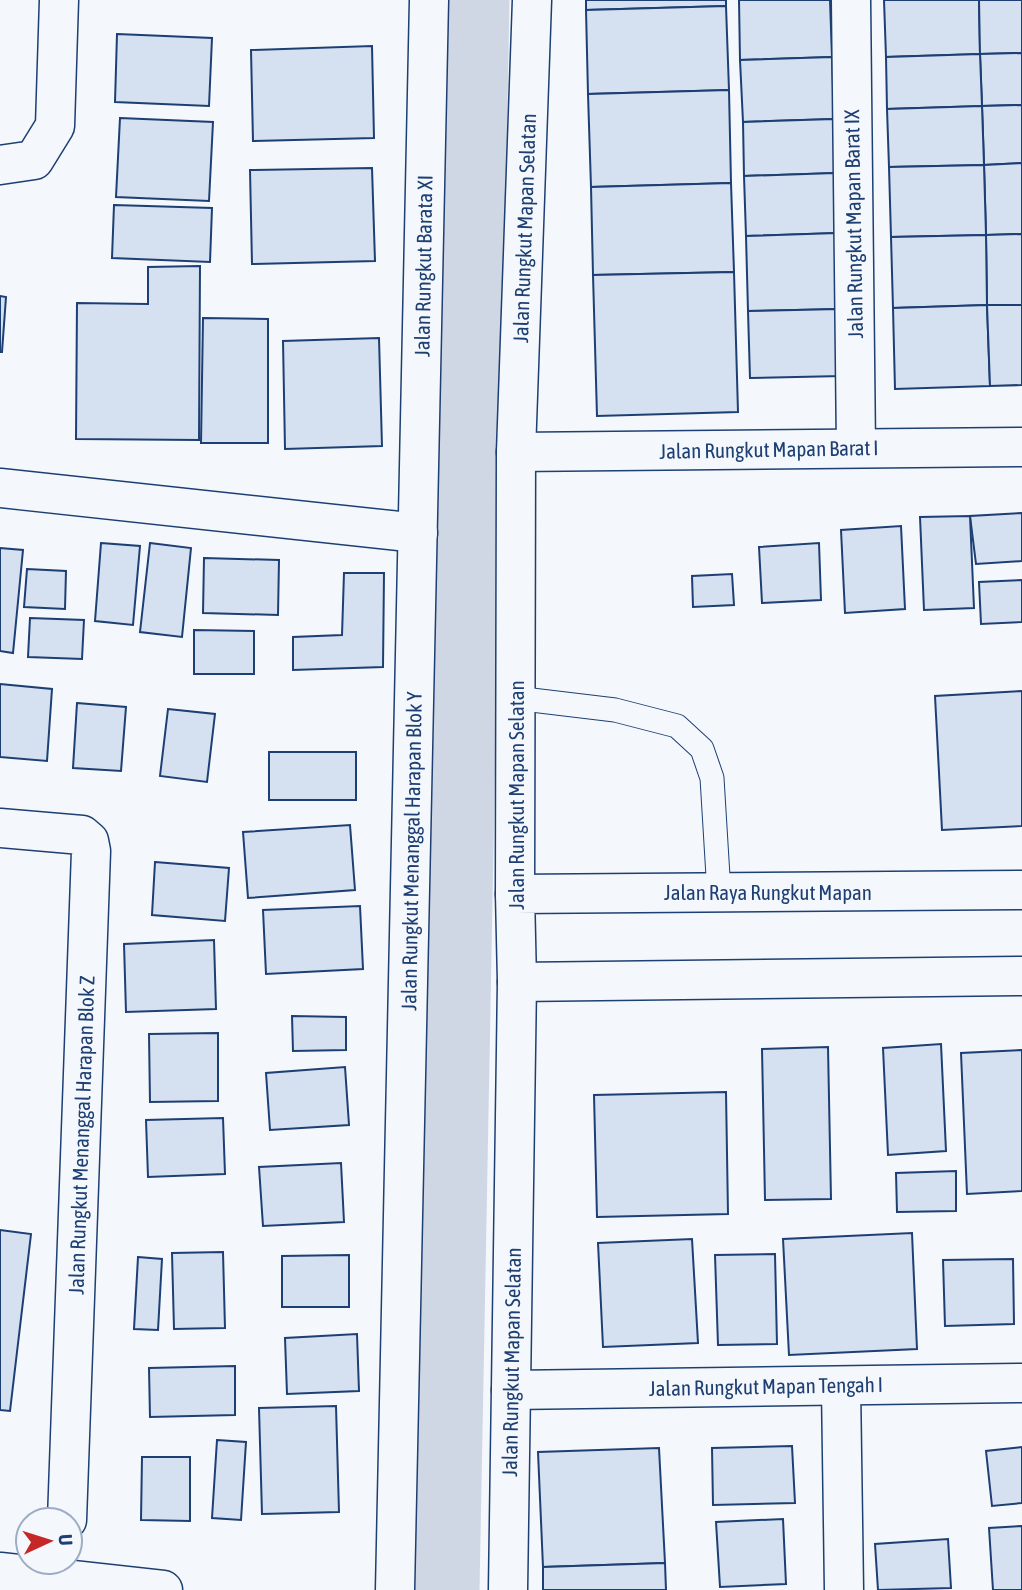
<svg xmlns="http://www.w3.org/2000/svg" width="1022" height="1590" font-family="'Asap Condensed',sans-serif">
  <style>
    .lines { fill: none; stroke-linecap: round; stroke-linejoin: round }
    .river { stroke: #cfd7e4; stroke-width: 89 }
    .building { fill: #d5e0f0; stroke: #1d3f73; stroke-width: 2 }
    .lane-casing { stroke: #1d3f73; stroke-width: 25 }
    .street-casing { stroke: #1d3f73; stroke-width: 41 }
    .secondary-casing { stroke: #1d3f73; stroke-width: 41 }
    .lane { stroke: #f4f7fb; stroke-width: 23 }
    .street { stroke: #f4f7fb; stroke-width: 38 }
    .secondary { stroke: #f4f7fb; stroke-width: 38 }
    .labels { text-anchor: middle; dominant-baseline: central; stroke-width: 5; stroke-linejoin: round; paint-order: stroke }
    .street-label { font-size: 21px; fill: #1d3f73; stroke: #f4f7fb }
  </style>
  <rect width="100%" height="100%" fill="#f4f7fb"/>
  <g class="lines">
    <!-- river -->
    <path class="river" d="M435 1590 465 0"/>
  </g>
  <!-- building -->
  <g class="building">
    <path d="M586 0H726V6L586 10Z"/>
    <path d="M739 0H830L832 57 740 60Z"/>
    <path d="M884 0H979L980 54 886 57Z"/>
    <path d="M979 0H1022V53L980 54Z"/>
    <path d="M726 6 729 90 588 94 586 10Z"/>
    <path d="M117 34 212 38 209 106 115 102Z"/>
    <path d="M372 46 374 138 253 141 251 50Z"/>
    <path d="M1022 53V105L982 106 980 54Z"/>
    <path d="M980 54 982 106 887 109 886 57Z"/>
    <path d="M832 57 834 119 743 122 740 60Z"/>
    <path d="M729 90 731 183 591 187 588 94Z"/>
    <path d="M1022 105V163L984 165 982 106Z"/>
    <path d="M982 106 984 165 889 167 887 109Z"/>
    <path d="M120 118 213 122 209 201 116 197Z"/>
    <path d="M834 119 835 173 744 176 743 122Z"/>
    <path d="M1022 163V234L986 235 984 165Z"/>
    <path d="M984 165 986 235 891 237 889 167Z"/>
    <path d="M372 168 375 261 252 264 250 170Z"/>
    <path d="M835 173 837 233 746 236 744 176Z"/>
    <path d="M731 183 734 272 593 275 591 187Z"/>
    <path d="M114 205 212 208 210 262 112 258Z"/>
    <path d="M837 233 839 309 748 311 746 236Z"/>
    <path d="M1022 234V305H987L986 235Z"/>
    <path d="M986 235 987 305 893 308 891 237Z"/>
    <path d="M200 266 199 440 76 439 77 303 148 304V267Z"/>
    <path d="M734 272 738 412 597 416 593 275Z"/>
    <path d="M0 296 6 297 2 352H0Z"/>
    <path d="M987 305 990 386 895 389 893 308Z"/>
    <path d="M987 305H1022V385L990 386Z"/>
    <path d="M839 309 842 376 750 378 748 311Z"/>
    <path d="M203 318 268 319V443H201Z"/>
    <path d="M379 338 382 446 285 449 283 341Z"/>
    <path d="M1022 513V561L976 564 970 516Z"/>
    <path d="M970 516 974 608 924 610 920 517Z"/>
    <path d="M901 526 905 609 845 613 841 530Z"/>
    <path d="M101 543 140 546 133 625 95 621Z"/>
    <path d="M150 543 191 548 182 637 140 632Z"/>
    <path d="M819 543 821 600 762 603 759 547Z"/>
    <path d="M0 548 23 550 13 653 0 651Z"/>
    <path d="M204 558 279 560 278 615 203 613Z"/>
    <path d="M27 569 66 571 65 609 24 607Z"/>
    <path d="M344 573H384L383 667 293 670V637L342 635Z"/>
    <path d="M732 574 734 605 693 607 692 576Z"/>
    <path d="M1022 580V622L981 624 979 582Z"/>
    <path d="M30 618 84 620 82 659 28 657Z"/>
    <path d="M194 630 254 631V674H194Z"/>
    <path d="M0 684 52 689 47 761 0 757Z"/>
    <path d="M1022 691V826L942 830 935 696Z"/>
    <path d="M77 703 126 707 121 771 73 768Z"/>
    <path d="M168 709 215 714 207 782 160 776Z"/>
    <rect x="269" y="752" width="87" height="48"/>
    <path d="M350 825 355 890 248 898 243 832Z"/>
    <path d="M155 862 229 868 225 921 152 915Z"/>
    <path d="M360 906 363 969 266 974 263 910Z"/>
    <path d="M214 940 216 1009 126 1012 124 944Z"/>
    <path d="M292 1016 346 1017V1050L293 1051Z"/>
    <path d="M218 1033V1101L150 1102 149 1034Z"/>
    <path d="M941 1044 946 1151 888 1155 883 1048Z"/>
    <path d="M828 1047 831 1199 765 1200 762 1049Z"/>
    <path d="M1022 1050V1191L967 1194 961 1053Z"/>
    <path d="M345 1067 349 1125 270 1130 266 1073Z"/>
    <path d="M726 1092 728 1214 597 1217 594 1095Z"/>
    <path d="M223 1118 225 1174 148 1177 146 1120Z"/>
    <path d="M341 1163 344 1222 263 1226 259 1167Z"/>
    <path d="M956 1171V1211L897 1212 896 1173Z"/>
    <path d="M0 1230 31 1234 10 1411 0 1410Z"/>
    <path d="M912 1233 917 1349 789 1355 783 1239Z"/>
    <path d="M692 1239 698 1343 603 1347 598 1243Z"/>
    <path d="M223 1252 225 1328 174 1329 172 1253Z"/>
    <path d="M775 1254 777 1344 718 1345 715 1255Z"/>
    <path d="M349 1255V1307H282V1256Z"/>
    <path d="M138 1257 162 1259 158 1330 134 1329Z"/>
    <path d="M1013 1259 1014 1324 945 1326 943 1260Z"/>
    <path d="M357 1334 359 1391 287 1394 285 1338Z"/>
    <path d="M235 1366V1415L150 1417 149 1368Z"/>
    <path d="M336 1406 339 1512 262 1514 259 1408Z"/>
    <path d="M217 1440 246 1442 241 1520 212 1518Z"/>
    <path d="M792 1446 795 1503 713 1505 712 1448Z"/>
    <path d="M1022 1447V1503L992 1506 986 1451Z"/>
    <path d="M659 1448 665 1563 543 1567 538 1452Z"/>
    <path d="M142 1457H190V1521L141 1520Z"/>
    <path d="M783 1519 786 1584 720 1587 716 1522Z"/>
    <path d="M1022 1526V1590H993L989 1528Z"/>
    <path d="M948 1539 951 1588 878 1590 875 1544Z"/>
    <path d="M665 1563 666 1590H543V1567Z"/>
  </g>
  <g class="lines">
    <defs>
      <path id="lane" d="M515 698 615 710 677 726 702 749 712 778 719 893"/>
      <g id="street">
        <path d="M851 0 856 448"/>
        <path d="M0 165 34 160 55 126 59 0"/>
        <path d="M516 452 1022 447"/>
        <path d="M0 488 418 533"/>
        <path d="M0 828 82 835 89 841 91 851 67 1520"/>
        <path d="M515 894 516 452 532 0"/>
        <path d="M841 1386 844 1590"/>
        <path d="M511 1390 1022 1383"/>
        <path d="M395 1590 429 0"/>
      </g>
      <g id="secondary">
        <path d="M517 982 1022 976"/>
        <path d="M0 1572 163 1590"/>
        <path d="M508 1590 517 982 515 894 1022 890"/>
      </g>
    </defs>
    <!-- lane casing -->
    <use href="#lane" class="lane-casing"/>
    <!-- street casing -->
    <use href="#street" class="street-casing"/>
    <!-- secondary casing -->
    <use href="#secondary" class="secondary-casing"/>
    <!-- lane -->
    <use href="#lane" class="lane"/>
    <!-- street -->
    <use href="#street" class="street"/>
    <!-- secondary -->
    <use href="#secondary" class="secondary"/>
  </g>
  <g class="labels">
    <!-- street labels -->
    <g class="street-label">
      <text transform="translate(853 224) rotate(-91)">Jalan Rungkut Mapan Barat IX</text>
      <text transform="translate(524 228) rotate(-88)">Jalan Rungkut Mapan Selatan</text>
      <text transform="translate(423 266) rotate(-89)">Jalan Rungkut Barata XI</text>
      <text transform="translate(769 449) rotate(-1)">Jalan Rungkut Mapan Barat I</text>
      <text transform="translate(516 795) rotate(-90)">Jalan Rungkut Mapan Selatan</text>
      <text transform="translate(411 851) rotate(-89)">Jalan Rungkut Menanggal Harapan Blok Y</text>
      <text x="768" y="892">Jalan Raya Rungkut Mapan</text>
      <text transform="translate(81 1135) rotate(-88)">Jalan Rungkut Menanggal Harapan Blok Z</text>
      <text transform="translate(511 1362) rotate(-89)">Jalan Rungkut Mapan Selatan</text>
      <text transform="translate(766 1386) rotate(-1)">Jalan Rungkut Mapan Tengah I</text>
    </g>
  </g>
  <!-- north arrow -->
  <g transform="translate(49 1541) rotate(86)"><circle r="33" fill="#f4f7fb" stroke="#9eadc5" stroke-width="2"/>
  <path d="M0-5L12 26L0 18L-12 26Z" fill="#c62828"/>
  <text y="-10" font-size="19" font-weight="bold" text-anchor="middle" fill="#1d3f73">U</text>
  </g>
</svg>
